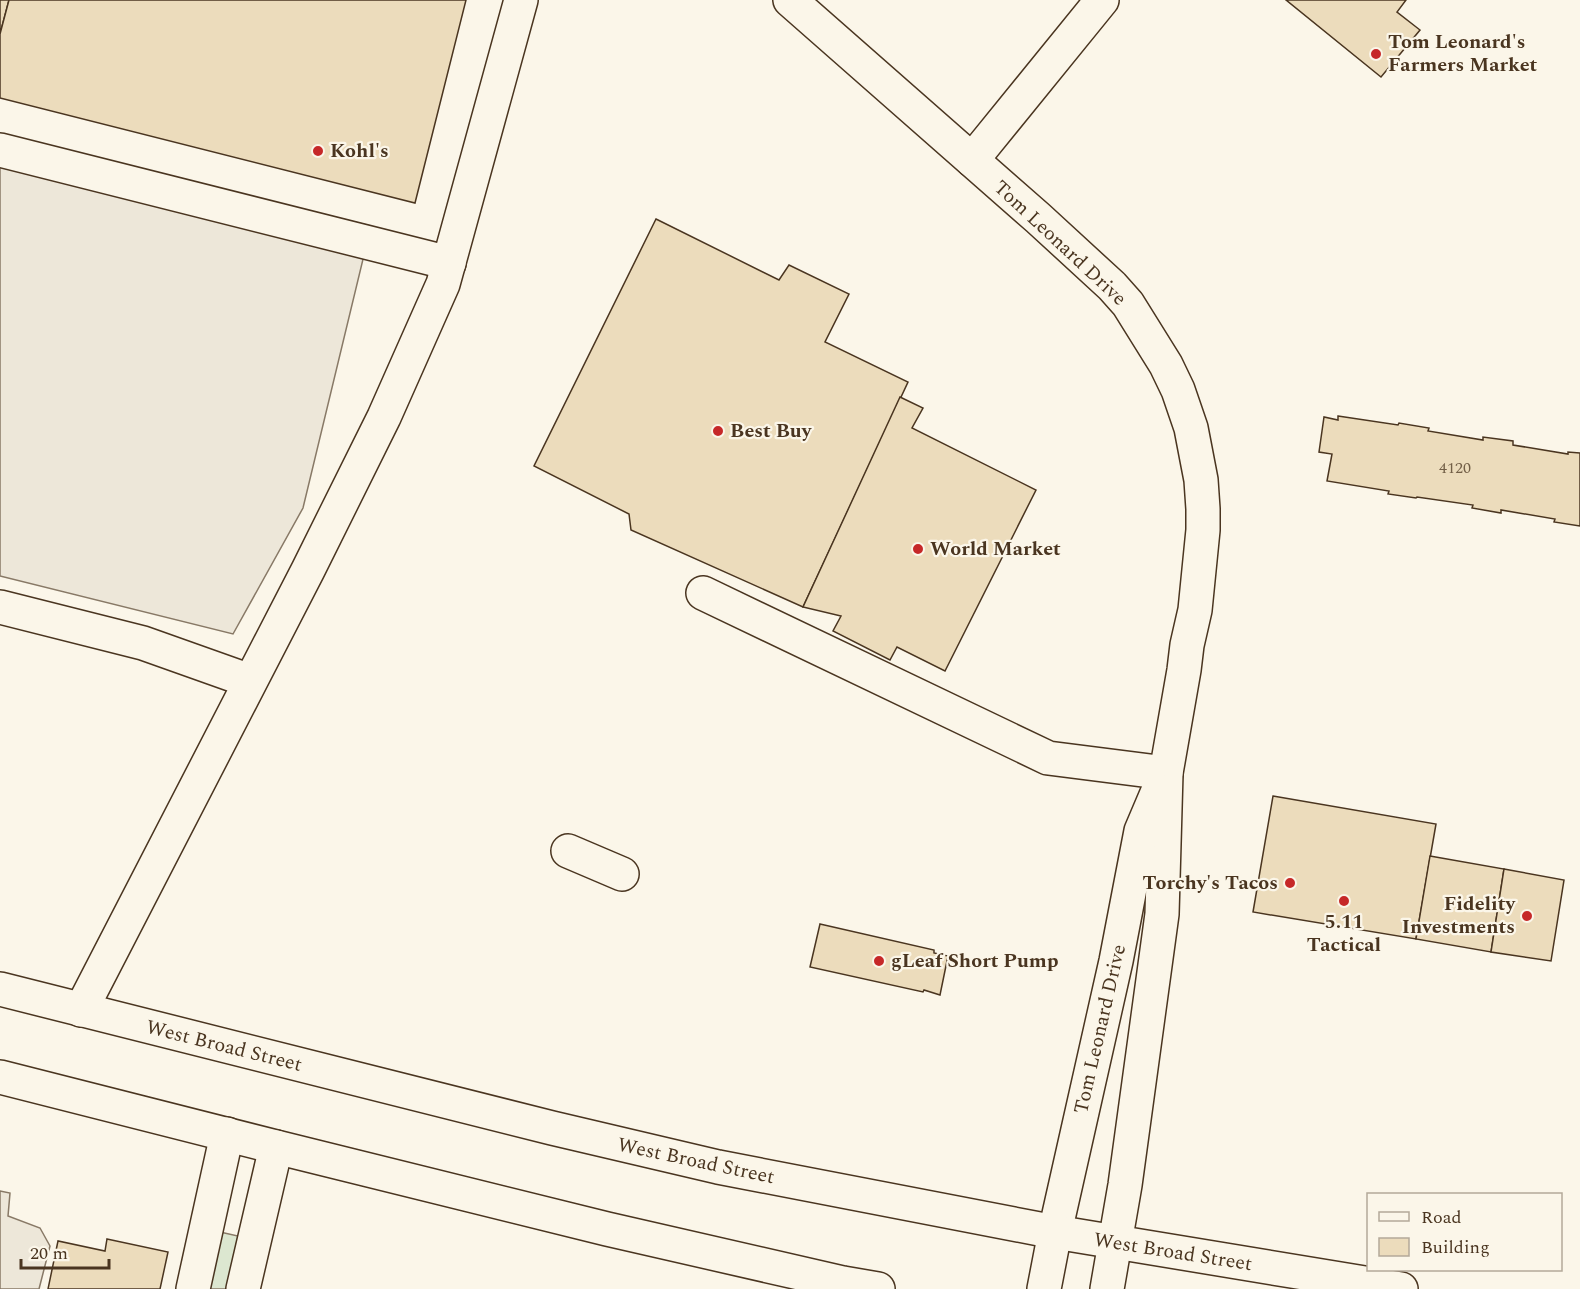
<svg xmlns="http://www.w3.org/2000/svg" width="1580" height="1289" font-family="Spectral,serif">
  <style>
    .green { fill: #dce7d0; stroke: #887966; stroke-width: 1.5 }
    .parking { fill: #ede7d9; stroke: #887966; stroke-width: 1.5 }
    .building { fill: #ecdcbc; stroke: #4a3520; stroke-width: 1.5 }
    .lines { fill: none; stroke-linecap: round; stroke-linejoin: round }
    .minor-casing { stroke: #4a3520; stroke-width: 36 }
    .major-casing { stroke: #4a3520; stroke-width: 36 }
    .minor { stroke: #fbf6e9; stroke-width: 33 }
    .major { stroke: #fbf6e9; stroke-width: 33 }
    .poi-dot { fill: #c62828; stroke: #fbf6e9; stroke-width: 2 }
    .labels { text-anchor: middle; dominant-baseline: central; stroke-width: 4.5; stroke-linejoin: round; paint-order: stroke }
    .number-label { font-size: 16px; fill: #725f47 }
    .poi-label { font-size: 20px; font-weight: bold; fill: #4a3520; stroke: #fbf6e9; text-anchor: start }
    .street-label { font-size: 20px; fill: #4a3520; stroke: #fbf6e9 }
  </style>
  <rect width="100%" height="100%" fill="#fbf6e9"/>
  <!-- green -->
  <path class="green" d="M220 1232 238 1236 227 1289H207Z"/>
  <!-- parking -->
  <g class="parking">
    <path d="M0 135 371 226 303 508 233 634 0 576Z"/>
    <path d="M0 1191 10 1193 8 1216 40 1228 50 1246 39 1289H0Z"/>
  </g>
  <!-- building -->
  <g class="building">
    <path d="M0 0H9L0 34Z"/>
    <path d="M9 0H466L415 203 0 98V34Z"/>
    <path d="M1286 0H1406L1397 12 1420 30 1381 77Z"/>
    <path d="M656 219 779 280 789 265 849 294 825 342 908 382 803 607 631 530 629 514 534 466Z"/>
    <path d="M900 397 923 408 912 428 1036 490 945 671 897 647 890 660 833 631 841 616 803 607Z"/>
    <path d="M1338 416 1398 425 1399 423 1429 428 1428 431 1483 440V437L1513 441V445L1568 454V452L1580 453V526L1554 522 1555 519 1501 510V513L1472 508 1473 505 1417 497 1416 498 1388 494 1389 491 1327 481 1332 454 1319 452 1324 417 1338 420Z"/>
    <path d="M1273 796 1436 824 1416 939 1253 912Z"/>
    <path d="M1430 856 1504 869 1491 952 1416 939Z"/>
    <path d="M1504 869 1564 880 1551 961 1491 952Z"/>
    <path d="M820 924 934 950V953L948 956 940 995 924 990 923 992 810 967Z"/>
    <path d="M107 1239 168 1252 160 1289H48L58 1241 105 1251Z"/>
  </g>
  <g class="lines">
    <defs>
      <g id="minor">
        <path d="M790 0 1038 218 1112 286 1128 304 1166 365 1178 390 1191 428 1201 480 1203 509V530L1195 610 1187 645 1184 670 1166 773 1162 914 1125 1185 1107 1289"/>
        <path d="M0 150 449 263"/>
        <path d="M972 160 1102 0"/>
        <path d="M703 593 1048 758 1166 773"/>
        <path d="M0 607 143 643 250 681"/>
        <path d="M568 851 622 874"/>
        <path d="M81 1010 308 570 384 417 443 284 521 0"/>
        <path d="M193 1289 227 1134"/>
        <path d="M243 1289 276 1147"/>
        <path d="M1044 1289 1055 1232 1116 961 1141 831 1158 791"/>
      </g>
      <g id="major">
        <path d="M0 989 552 1128 718 1167 1055 1232 1401 1289"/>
        <path d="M0 1077 276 1147 607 1229 843 1283 878 1289"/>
      </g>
    </defs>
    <!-- minor casing -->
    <use href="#minor" class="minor-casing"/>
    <!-- major casing -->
    <use href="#major" class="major-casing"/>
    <!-- minor -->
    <use href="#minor" class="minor"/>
    <!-- major -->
    <use href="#major" class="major"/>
  </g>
  <!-- markers -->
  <g class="poi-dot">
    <circle cx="1376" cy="54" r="6"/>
    <circle cx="318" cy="151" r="6"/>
    <circle cx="718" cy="431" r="6"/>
    <circle cx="918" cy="549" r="6"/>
    <circle cx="1290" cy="883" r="6"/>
    <circle cx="1344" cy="901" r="6"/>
    <circle cx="1527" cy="916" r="6"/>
    <circle cx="879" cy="961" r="6"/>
  </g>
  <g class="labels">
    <!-- number labels -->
    <g class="number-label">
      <text x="1455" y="468">4120</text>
    </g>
    <!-- poi labels -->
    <g class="poi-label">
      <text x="1388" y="42">Tom Leonard's<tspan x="1388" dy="23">Farmers Market</tspan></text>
      <text x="330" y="151">Kohl's</text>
      <text x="730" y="431">Best Buy</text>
      <text x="930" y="549">World Market</text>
      <text x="1278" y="883" text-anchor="end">Torchy's Tacos</text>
      <text x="1515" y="904" text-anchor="end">Fidelity<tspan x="1515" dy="23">Investments</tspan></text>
      <text x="1344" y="922" text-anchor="middle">5.11<tspan x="1344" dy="23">Tactical</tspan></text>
      <text x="891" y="961">gLeaf Short Pump</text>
    </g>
    <!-- street labels -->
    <g class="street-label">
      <text transform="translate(1060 243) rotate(43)">Tom Leonard Drive</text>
      <text transform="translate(1100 1029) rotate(-77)">Tom Leonard Drive</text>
      <text transform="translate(224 1046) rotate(14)">West Broad Street</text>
      <text transform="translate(696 1161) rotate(12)">West Broad Street</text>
      <text transform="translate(1173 1252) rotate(9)">West Broad Street</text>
    </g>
  </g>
  <!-- legend -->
  <rect x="1367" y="1193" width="195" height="78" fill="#fbf6e9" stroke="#b4a999" stroke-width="1.5"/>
  <rect x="1379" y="1212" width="30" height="9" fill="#fbf6e9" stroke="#b4a999" stroke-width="1.5"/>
  <text x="1421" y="1223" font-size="18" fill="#4a3520">Road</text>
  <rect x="1379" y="1238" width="30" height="18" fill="#ecdcbc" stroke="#b4a999" stroke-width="1.5"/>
  <text x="1421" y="1253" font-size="18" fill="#4a3520">Building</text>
  <!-- scale -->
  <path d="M21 1259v9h88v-9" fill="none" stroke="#4a3520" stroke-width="3"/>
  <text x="30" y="1259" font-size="18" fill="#4a3520" stroke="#fbf6e9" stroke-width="4.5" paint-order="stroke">20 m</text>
</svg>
